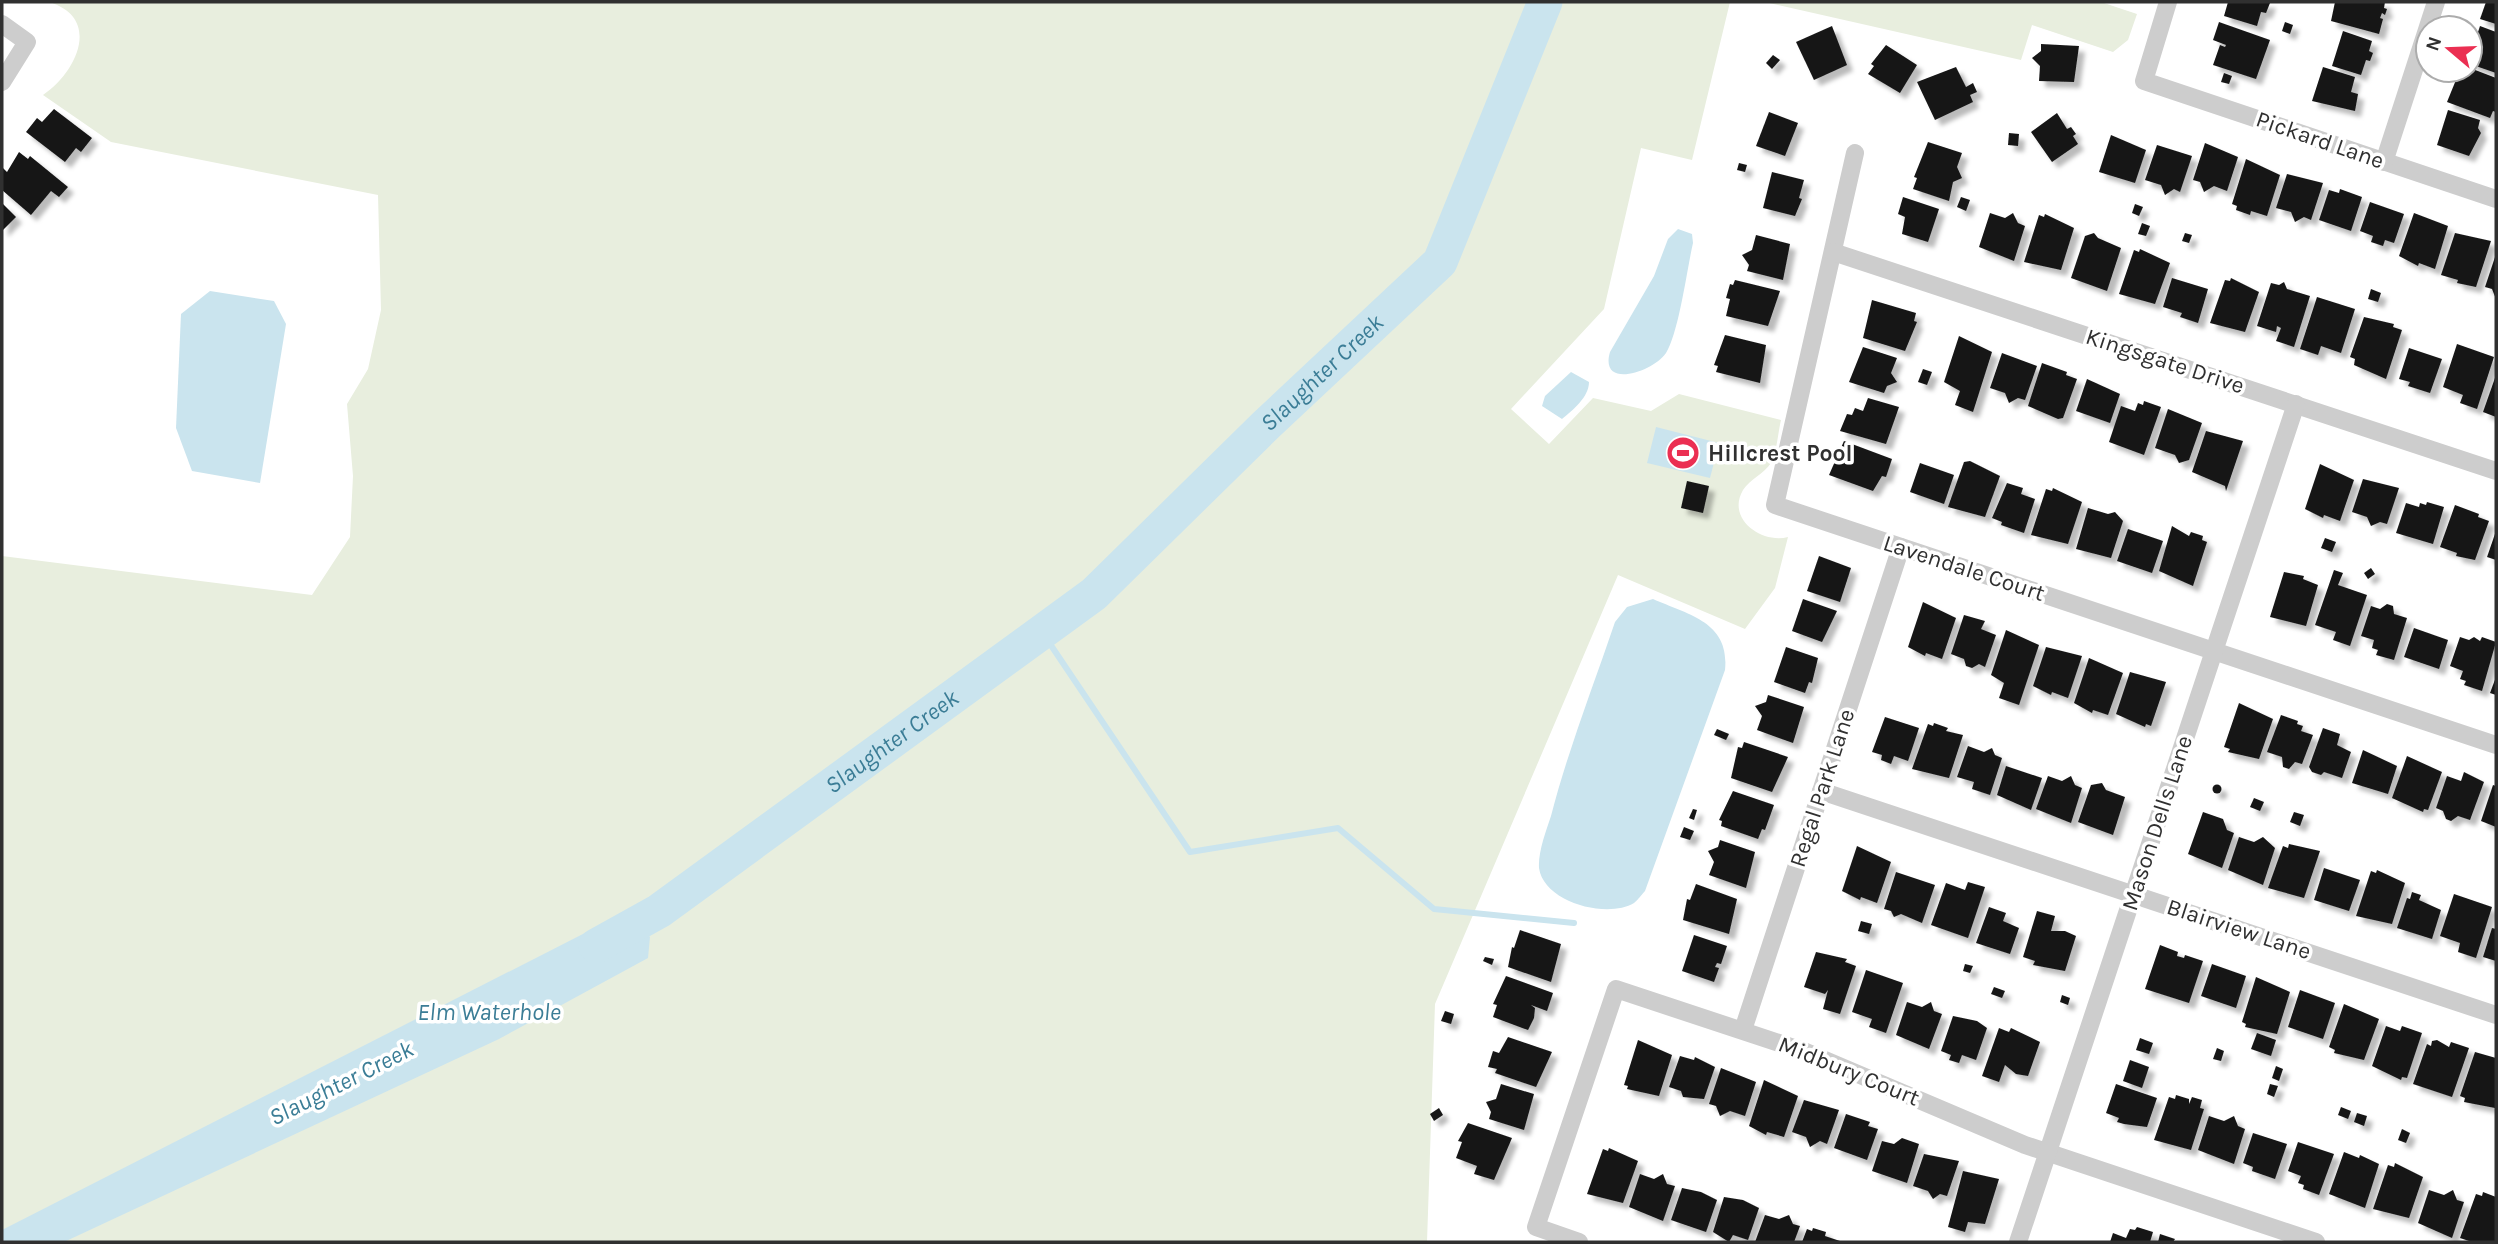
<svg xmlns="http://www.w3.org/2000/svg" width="2498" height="1244" font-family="Karla,sans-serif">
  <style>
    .green { fill: #e8eede }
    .water { fill: #cae4ee }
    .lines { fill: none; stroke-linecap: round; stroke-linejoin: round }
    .stream { stroke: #cae4ee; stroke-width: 6 }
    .river { stroke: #cae4ee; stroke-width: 35 }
    .building { fill: #171717; filter: url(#shadow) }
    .minor { stroke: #cdcdcd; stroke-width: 18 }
    .labels { text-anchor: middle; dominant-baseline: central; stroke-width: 7; stroke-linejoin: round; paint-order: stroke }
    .street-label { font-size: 23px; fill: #303030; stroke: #fff }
    .poi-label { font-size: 23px; font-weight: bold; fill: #303030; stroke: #fff; text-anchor: start }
    .water-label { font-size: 24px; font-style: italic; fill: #3b7d96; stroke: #fff }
  </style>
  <defs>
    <filter id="shadow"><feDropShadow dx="6" dy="6" stdDeviation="2" flood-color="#0004"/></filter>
  </defs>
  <rect width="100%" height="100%" fill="#fff"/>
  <!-- green -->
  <g class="green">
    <path d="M49 2H1730L1692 160 1641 148 1604 309 1511 409 1549 444 1593 398 1651 411 1679 394 1781 420C1778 432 1777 452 1771 463 1764 474 1750 479 1743 490 1726 519 1762 544 1788 537L1775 588 1745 629 1618 575 1435 1004 1427 1242H2V556L312 595 350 537 353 476 347 404 368 369 381 310 378 195 111 142 43 95C77 72 102 18 49 2Z"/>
    <path d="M1765 2H2101L2137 14 2128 40 2113 52 2032 25 2021 60Z"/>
  </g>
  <!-- water -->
  <g class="water">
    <path d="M1678 229 1692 234 1693 243C1687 269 1679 332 1666 353 1653 372 1599 390 1610 352L1654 276 1668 239Z"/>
    <path d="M210 291 274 301 286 324 260 483 192 471 176 428 181 314Z"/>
    <path d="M1571 372 1589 382C1589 397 1573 410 1562 419L1542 406 1545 396Z"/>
    <path d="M1656 427 1719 443 1710 478 1647 463Z"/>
    <path d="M1653 599C1689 615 1730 622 1725 670L1645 891C1642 894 1638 900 1634 903 1608 919 1544 903 1539 868 1538 852 1546 831 1551 816 1568 750 1593 687 1615 622L1627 607Z"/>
    <path d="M626 912 650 937 648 958 499 1039 64 1242H2V1230Z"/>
  </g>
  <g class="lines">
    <!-- stream -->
    <path class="stream" d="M1042 632 1190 852 1338 828 1434 909 1574 923"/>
    <!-- river -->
    <path class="river" id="s1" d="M596 946 659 911 1094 594 1266 425 1440 262 1545 2"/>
  </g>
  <!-- building -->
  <g class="building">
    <path d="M2228 2H2269L2270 3 2266 13 2261 12 2257 26 2224 16Z"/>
    <path d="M2335 2H2385L2384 8 2387 9 2385 15 2382 13 2380 18 2383 19 2379 34 2331 21Z"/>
    <path d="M2486 2H2496V24L2480 19Z"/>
    <path d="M2219 22 2270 40 2256 79 2213 65 2220 45 2225 47 2226 45 2213 40Z"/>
    <path d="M2285 22 2293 25 2290 34 2282 31Z"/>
    <path d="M1832 26 1847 65 1814 80 1796 42Z"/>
    <path d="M2480 26 2496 32V73L2470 64V46L2472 40 2475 41Z"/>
    <path d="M2343 31 2372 41 2369 51 2373 53 2370 61 2366 60 2361 75 2332 66Z"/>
    <path d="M2041 44 2079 46 2074 82 2039 81 2040 66 2032 58 2041 51Z"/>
    <path d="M1886 45 1917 65 1900 93 1868 74 1874 66 1871 64Z"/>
    <path d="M1773 55 1780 60 1772 69 1766 63Z"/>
    <path d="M1956 67 1966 87 1973 83 1977 92 1970 95 1973 102 1935 120 1917 82Z"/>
    <path d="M2323 67 2355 77 2351 92 2358 94 2355 111 2312 101Z"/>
    <path d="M2470 68 2496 78V112L2493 111 2490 118 2447 102 2460 70Z"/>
    <path d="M2224 73 2232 76 2229 84 2221 82Z"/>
    <path d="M54 109 92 138 81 152 76 148 65 162 26 132 37 118 42 122Z"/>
    <path d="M2448 110 2480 120 2478 128 2481 133 2469 156 2437 145Z"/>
    <path d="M1769 112 1798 123 1785 156 1756 146Z"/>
    <path d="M2057 113 2067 129 2071 127 2076 134 2073 136 2078 144 2052 162 2031 132Z"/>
    <path d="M2009 133 2019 134 2018 146 2008 145Z"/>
    <path d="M2111 135 2146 150 2135 183 2099 172Z"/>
    <path d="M1928 142 1962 153 1957 167 1962 178 1953 182 1949 201 1913 189 1917 178 1914 177Z"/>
    <path d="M2205 143 2238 157 2227 191 2214 186 2204 192 2200 182 2193 180Z"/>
    <path d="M2157 145 2192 156 2180 192 2174 189 2165 195 2161 185 2145 180Z"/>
    <path d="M19 152 28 159 30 156 68 187 59 197 51 191 31 215 2 190V167L7 172Z"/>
    <path d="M2246 159 2280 175 2267 216 2251 211 2250 215 2236 210 2237 206 2232 204Z"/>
    <path d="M1739 163 1747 165 1745 172 1737 170Z"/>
    <path d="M1772 172 1804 180 1799 198 1802 199 1795 216 1763 208Z"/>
    <path d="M2287 174 2323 183 2311 220 2304 217 2295 222 2291 212 2276 208Z"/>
    <path d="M2340 189 2362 197 2351 231 2319 220 2329 190 2339 193Z"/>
    <path d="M1903 197 1939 209 1928 242 1902 234 1905 217 1898 214Z"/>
    <path d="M1961 197 1970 200 1966 211 1957 207Z"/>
    <path d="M2370 202 2404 214 2394 243 2385 240 2383 246 2371 242 2373 236 2360 231Z"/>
    <path d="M2 203 16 217 2 231Z"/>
    <path d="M2135 204 2143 207 2139 216 2132 213Z"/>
    <path d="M1990 213 2005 218 2013 213 2018 223 2025 226 2014 261 1979 247Z"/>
    <path d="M2414 213 2448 226 2435 269 2419 263 2418 266 2399 256Z"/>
    <path d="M2045 214 2074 228 2061 270 2024 262 2039 215 2044 217Z"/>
    <path d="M2142 223 2150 226 2146 236 2138 234Z"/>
    <path d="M2094 233 2098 238 2121 248 2107 291 2071 278 2085 236Z"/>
    <path d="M2185 233 2192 235 2189 243 2182 241Z"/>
    <path d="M2455 233 2491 241 2476 287 2457 283 2458 280 2441 275Z"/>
    <path d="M1756 235 1790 244 1783 280 1747 271 1749 265 1742 255 1752 250Z"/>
    <path d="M2140 249 2170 263 2155 304 2119 294 2134 250 2139 252Z"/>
    <path d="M2496 254V299L2492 289 2485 287Z"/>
    <path d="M2172 278 2208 289 2198 323 2180 317 2182 313 2163 307Z"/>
    <path d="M2231 278 2259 292 2245 332 2210 323 2225 280 2230 281Z"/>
    <path d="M1735 280 1780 291 1768 326 1726 316 1730 299 1726 298 1730 284 1733 285Z"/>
    <path d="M2284 282 2287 289 2310 296 2294 347 2276 341 2281 328 2277 326 2276 332 2257 326 2271 283 2279 285Z"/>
    <path d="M2371 289 2381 293 2378 302 2368 299Z"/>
    <path d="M2317 297 2355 309 2341 353 2321 346 2318 355 2300 349Z"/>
    <path d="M1872 300 1916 313 1914 321 1917 322 1905 351 1863 338Z"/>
    <path d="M2364 317 2394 324 2393 327 2402 330 2386 379 2354 365 2355 359 2350 357Z"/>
    <path d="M1725 335 1766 345 1760 383 1716 372 1718 366 1714 365Z"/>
    <path d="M1959 336 1992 352 1973 412 1955 405 1960 391 1944 382Z"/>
    <path d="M2457 344 2494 357 2477 409 2460 403 2463 395 2443 387Z"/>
    <path d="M1863 347 1897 358 1891 373 1897 382 1887 386 1884 393 1849 382Z"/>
    <path d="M2409 348 2442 359 2430 393 2408 386 2410 382 2399 379Z"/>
    <path d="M2002 353 2037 366 2025 400 2018 398 2009 403 2005 393 1990 388Z"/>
    <path d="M2042 363 2067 372 2066 375 2077 379 2063 418 2058 419 2028 406Z"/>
    <path d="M1923 369 1932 372 1927 385 1918 382Z"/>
    <path d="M2496 375V417L2483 412Z"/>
    <path d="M2087 379 2120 394 2110 423 2076 411Z"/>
    <path d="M1868 398 1899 407 1886 444 1840 431 1847 414 1852 415 1855 408 1863 411Z"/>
    <path d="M2144 401 2161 407 2144 455 2109 442 2121 406 2135 411 2138 403 2143 405Z"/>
    <path d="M2168 409 2202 423 2189 460 2179 463 2175 455 2155 448Z"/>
    <path d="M2206 431 2243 441 2226 491 2225 486 2192 472Z"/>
    <path d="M1844 441 1892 459 1886 477 1882 476 1873 491 1829 475Z"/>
    <path d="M1970 461 2000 476 1985 517 1948 507 1964 462Z"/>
    <path d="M1920 463 1954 475 1944 504 1910 492Z"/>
    <path d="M2320 464 2354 480 2340 521 2324 515 2323 518 2305 509Z"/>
    <path d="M2363 479 2399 488 2387 524 2380 522 2371 526 2367 517 2352 512Z"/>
    <path d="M1687 481 1709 486 1703 513 1681 508Z"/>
    <path d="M2007 483 2023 488 2021 494 2035 499 2024 533 2001 525 2002 522 1992 518Z"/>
    <path d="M2053 488 2082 502 2068 544 2031 535 2046 489 2052 491Z"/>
    <path d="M2427 502 2444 507 2433 544 2396 533 2406 503 2419 507 2420 503 2426 505Z"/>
    <path d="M2455 505 2479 514 2478 517 2489 521 2475 560 2456 556 2457 553 2440 547Z"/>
    <path d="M2088 508 2108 514 2115 512 2123 521 2111 558 2076 549Z"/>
    <path d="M2172 526 2189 536 2191 532 2203 536 2202 540 2207 542 2193 586 2159 571Z"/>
    <path d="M2128 529 2163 541 2152 573 2117 561Z"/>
    <path d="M2496 531V560L2487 557Z"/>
    <path d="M2325 538 2336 542 2332 552 2321 548Z"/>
    <path d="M1819 556 1851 568 1840 602 1807 591Z"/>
    <path d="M2371 568 2375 574 2368 579 2364 573Z"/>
    <path d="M2334 570 2343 573 2338 585 2367 595 2350 646 2333 640 2336 632 2315 625Z"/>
    <path d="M2284 572 2304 576 2303 579 2318 585 2306 626 2270 617Z"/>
    <path d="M1803 599 1837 611 1822 642 1792 631Z"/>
    <path d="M1923 602 1956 618 1942 659 1926 653 1925 656 1908 647Z"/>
    <path d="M2387 604 2393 606 2394 614 2407 618 2394 660 2376 655 2378 650 2372 648 2374 640 2361 636 2371 606 2380 609Z"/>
    <path d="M1964 615 1985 621 1981 629 1996 635 1985 667 1979 664 1972 668 1966 666 1964 659 1951 654Z"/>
    <path d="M2414 628 2448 640 2439 669 2404 657Z"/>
    <path d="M2006 630 2039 645 2019 705 1999 698 2004 683 1991 675Z"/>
    <path d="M2460 637 2469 640 2474 637 2480 641 2482 637 2496 642 2482 691 2464 685 2466 681 2460 679 2463 671 2450 666Z"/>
    <path d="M1786 647 1818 658 1812 683 1809 682 1805 693 1774 682Z"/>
    <path d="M2046 647 2082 656 2068 698 2052 692 2051 695 2033 686Z"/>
    <path d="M2089 658 2123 673 2108 715 2093 710 2092 713 2074 703Z"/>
    <path d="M2130 672 2166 682 2151 726 2146 724 2145 727 2116 714Z"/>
    <path d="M2496 677V695L2490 693Z"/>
    <path d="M1768 695 1804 707 1793 743 1757 730 1762 716 1755 706 1766 702Z"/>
    <path d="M2239 703 2273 719 2259 759 2228 752 2230 749 2224 747Z"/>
    <path d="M2281 715 2298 721 2297 724 2303 726 2301 731 2313 735 2302 764 2295 762 2289 769 2283 767 2282 757 2267 752Z"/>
    <path d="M1885 717 1919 728 1908 761 1894 756 1891 764 1881 760 1882 755 1872 752Z"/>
    <path d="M1934 723 1948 728 1946 731 1963 735 1949 778 1912 769 1928 724 1933 726Z"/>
    <path d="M2323 728 2340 734 2337 745 2351 752 2342 778 2324 772 2321 775 2312 772 2309 767Z"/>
    <path d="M1717 729 1729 734 1726 740 1714 735Z"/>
    <path d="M1744 742 1788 757 1772 792 1731 778 1738 747 1742 748Z"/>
    <path d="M1968 746 1984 752 1992 748 1995 755 2002 758 1990 795 1972 789 1974 782 1957 777Z"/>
    <path d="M2363 750 2397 766 2388 794 2352 783Z"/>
    <path d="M2407 756 2442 772 2428 810 2424 809 2423 812 2392 798Z"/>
    <path d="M2006 766 2042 778 2031 810 1997 795Z"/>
    <path d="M2464 772 2484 782 2470 820 2458 816 2451 821 2446 819 2443 811 2436 808 2447 776 2461 781Z"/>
    <path d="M2048 776 2062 781 2071 776 2075 785 2082 788 2071 823 2036 809Z"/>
    <path d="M2102 783 2106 790 2125 797 2113 835 2078 822 2091 785Z"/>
    <circle cx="2217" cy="789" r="4.5"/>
    <path d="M2493 785 2496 786V827L2481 821Z"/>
    <path d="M1733 791 1774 805 1765 830 1762 829 1758 839 1721 826 1722 821 1719 820Z"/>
    <path d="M2254 798 2264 802 2260 811 2250 807Z"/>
    <path d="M1693 809 1697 810 1694 820 1689 818Z"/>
    <path d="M2203 812 2223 819 2227 830 2234 833 2222 868 2188 854Z"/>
    <path d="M2294 812 2304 815 2300 826 2290 822Z"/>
    <path d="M1684 827 1694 831 1690 840 1680 837Z"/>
    <path d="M2239 837 2254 842 2263 837 2275 848 2263 885 2228 870Z"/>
    <path d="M1720 840 1755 852 1746 888 1709 875 1714 862 1708 851 1718 847Z"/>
    <path d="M2289 844 2320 851 2304 898 2268 888 2283 846 2288 848Z"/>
    <path d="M1857 846 1891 862 1877 903 1861 897 1860 900 1842 891Z"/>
    <path d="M2324 868 2360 880 2349 911 2314 900Z"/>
    <path d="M2377 870 2405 883 2392 924 2356 916 2371 871 2376 873Z"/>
    <path d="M1896 872 1935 885 1922 923 1901 914 1894 917 1891 911 1884 909Z"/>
    <path d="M1968 882 1985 887 1968 938 1931 925 1946 883 1965 890Z"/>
    <path d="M1696 884 1737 899 1729 934 1683 920 1687 899 1690 900Z"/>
    <path d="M2412 892 2421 895 2419 900 2441 910 2432 939 2397 928 2407 898 2410 899Z"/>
    <path d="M2454 894 2492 907 2476 958 2458 952 2460 943 2440 936Z"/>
    <path d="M1989 907 2006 913 2003 921 2019 928 2010 954 1976 943Z"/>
    <path d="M2037 911 2055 916 2051 931H2065L2076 936 2065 971 2033 965 2035 961 2023 957Z"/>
    <path d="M1861 921 1872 924 1869 934 1858 931Z"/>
    <path d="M2492 928 2496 929V961L2483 957Z"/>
    <path d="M1520 930 1561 944 1551 982 1508 967 1512 947 1514 948Z"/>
    <path d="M1694 935 1727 946 1721 964 1717 963 1715 967 1719 968 1714 982 1682 971Z"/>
    <path d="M2160 945 2178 952 2177 956 2184 958 2185 955 2203 961 2189 1003 2145 989Z"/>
    <path d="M1816 952 1847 959 1845 962 1856 966 1840 1014 1823 1009 1828 990 1825 994 1804 987Z"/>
    <path d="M1485 957 1494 959 1492 965 1483 961Z"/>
    <path d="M1965 964 1973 966 1970 973 1963 971Z"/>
    <path d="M2212 964 2246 976 2236 1008 2201 996Z"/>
    <path d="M1866 970 1903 983 1886 1033 1869 1027 1872 1019 1852 1012Z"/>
    <path d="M1506 976 1553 993 1547 1011 1531 1005 1535 1008 1534 1018 1528 1030 1493 1017 1497 1005 1493 1004Z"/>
    <path d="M2256 977 2290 992 2277 1034 2245 1027 2246 1024 2242 1022Z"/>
    <path d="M1994 987 2005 991 2002 998 1991 994Z"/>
    <path d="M2300 990 2335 1003 2323 1039 2288 1027Z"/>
    <path d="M2062 995 2070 998 2068 1005 2060 1002Z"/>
    <path d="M1907 1002 1922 1007 1931 1002 1934 1011 1942 1014 1929 1049 1896 1035Z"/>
    <path d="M2344 1004 2379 1019 2364 1060 2334 1053 2335 1050 2329 1047Z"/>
    <path d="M1445 1011 1454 1014 1451 1024 1441 1021Z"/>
    <path d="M1953 1016 1977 1021 1987 1028 1976 1060 1962 1055 1959 1063 1949 1060 1951 1055 1941 1051Z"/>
    <path d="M2386 1026 2400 1031 2402 1026 2422 1033 2407 1078 2402 1077 2401 1080 2372 1066Z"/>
    <path d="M1999 1028 2009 1032 2011 1028 2040 1042 2028 1076 2016 1074 2005 1065 1999 1082 1982 1076Z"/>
    <path d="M2257 1033 2276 1040 2271 1056 2251 1049Z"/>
    <path d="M1508 1037 1552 1052 1536 1087 1495 1073 1497 1069 1488 1067 1493 1051 1499 1053Z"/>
    <path d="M2140 1038 2153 1043 2149 1054 2136 1050Z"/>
    <path d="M1638 1040 1672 1055 1659 1096 1627 1089 1628 1086 1624 1085Z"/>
    <path d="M2437 1040 2449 1047 2451 1042 2469 1048 2452 1097 2413 1084 2427 1044 2431 1046 2432 1041Z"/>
    <path d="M2217 1048 2224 1051 2221 1061 2213 1059Z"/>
    <path d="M2475 1052 2496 1058 2495 1108 2464 1102 2465 1098 2460 1096Z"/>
    <path d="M1680 1056 1694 1060 1695 1057 1715 1067 1704 1099 1683 1097 1681 1091 1669 1087Z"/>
    <path d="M2130 1060 2149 1067 2142 1088 2123 1081Z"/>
    <path d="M2276 1066 2283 1069 2279 1081 2272 1078Z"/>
    <path d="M1721 1068 1756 1082 1745 1116 1730 1111 1720 1116 1716 1106 1709 1104Z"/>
    <path d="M1764 1080 1798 1096 1784 1137 1767 1132 1766 1135 1749 1126Z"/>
    <path d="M1501 1084 1534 1094 1524 1130 1489 1119 1491 1112 1486 1102 1496 1099Z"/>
    <path d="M2116 1084 2157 1098 2147 1127 2124 1124 2117 1122 2119 1118 2106 1113Z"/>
    <path d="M2270 1084 2278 1086 2274 1097 2267 1094Z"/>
    <path d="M2176 1095 2189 1099V1104L2192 1097 2202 1100 2200 1108 2204 1109 2191 1150 2154 1140 2169 1097 2175 1099Z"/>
    <path d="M1804 1100 1839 1110 1827 1144 1820 1141 1810 1147 1806 1137 1792 1132Z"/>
    <path d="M2341 1107 2351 1111 2348 1119 2338 1115Z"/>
    <path d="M1439 1108 1443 1115 1434 1121 1430 1114Z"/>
    <path d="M2357 1113 2367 1116 2364 1126 2354 1122Z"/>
    <path d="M1846 1114 1870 1122 1868 1126 1878 1129 1867 1160 1834 1148Z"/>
    <path d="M2209 1116 2224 1121 2234 1116 2238 1126 2245 1129 2234 1164 2198 1150Z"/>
    <path d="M1468 1123 1512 1138 1494 1180 1474 1174 1477 1166 1456 1158 1462 1142 1458 1141Z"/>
    <path d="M2402 1129 2410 1133 2406 1143 2398 1140Z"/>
    <path d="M2253 1133 2287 1144 2275 1179 2252 1171 2253 1167 2243 1163Z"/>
    <path d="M1902 1138 1919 1144 1907 1183 1872 1171 1882 1141 1894 1144Z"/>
    <path d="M2298 1142 2334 1154 2319 1195 2303 1189 2304 1185 2298 1183 2301 1176 2288 1171Z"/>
    <path d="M1609 1148 1638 1161 1623 1203 1587 1194 1603 1149 1608 1151Z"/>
    <path d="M2344 1152 2359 1158 2360 1155 2379 1164 2365 1208 2329 1194Z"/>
    <path d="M1924 1154 1959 1161 1947 1196 1940 1194 1933 1199 1928 1191 1913 1186Z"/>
    <path d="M2395 1163 2423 1177 2409 1218 2373 1209 2388 1165 2394 1167Z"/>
    <path d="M1963 1171 1999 1179 1985 1224 1968 1222 1965 1232 1948 1227Z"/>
    <path d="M1640 1174 1654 1179 1663 1174 1667 1184 1675 1186 1663 1221 1629 1207Z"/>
    <path d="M1682 1188 1701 1192 1717 1200 1706 1232 1671 1220Z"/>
    <path d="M2429 1190 2444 1195 2453 1190 2457 1200 2464 1202 2452 1238 2418 1223Z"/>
    <path d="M2483 1192 2496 1197V1242H2472L2460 1238 2476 1194 2482 1196Z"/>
    <path d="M1724 1197 1743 1200 1759 1208 1748 1240 1733 1235 1729 1242 1713 1232Z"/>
    <path d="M1765 1215 1779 1219 1789 1215 1793 1224 1800 1226 1794 1242H1755Z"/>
    <path d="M2137 1227 2153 1232 2150 1242H2110L2113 1233 2126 1238 2130 1229 2135 1230Z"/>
    <path d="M1813 1228 1826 1232 1825 1236 1843 1242H1802L1807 1229 1812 1231Z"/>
    <path d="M2160 1234 2175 1239 2173 1242H2158Z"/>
  </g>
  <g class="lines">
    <!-- minor -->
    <g class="minor">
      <path d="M2168 2 2144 81 2496 199"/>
      <path d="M2 24 27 42 2 82"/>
      <path d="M1855 153 1775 505 2496 745"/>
      <path d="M2384 162 2436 2"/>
      <path d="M1833 252 2496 471"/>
      <path d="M1821 791 2496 1015"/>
      <path d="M1743 1030 1901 547"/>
      <path d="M1579 1242 1536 1227 1616 989 1806 1052 2025 1145 2316 1242"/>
      <path d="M2018 1242 2296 404"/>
    </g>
  </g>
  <!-- icons -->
  <defs>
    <symbol id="stadium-disc" viewBox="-11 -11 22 22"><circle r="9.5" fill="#eb2f52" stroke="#fff"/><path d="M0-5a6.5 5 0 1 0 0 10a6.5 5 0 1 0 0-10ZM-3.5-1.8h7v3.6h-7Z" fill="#fff"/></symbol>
  </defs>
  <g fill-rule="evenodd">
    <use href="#stadium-disc" x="1664" y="434" width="38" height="38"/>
  </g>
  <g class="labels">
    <!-- street labels -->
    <g class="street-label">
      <text transform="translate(2320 140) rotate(19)">Pickard Lane</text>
      <text transform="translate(2165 361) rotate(18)">Kingsgate Drive</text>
      <text transform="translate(1964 568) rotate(18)">Lavendale Court</text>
      <text transform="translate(1822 788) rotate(-72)">Regal Park Lane</text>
      <text transform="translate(2157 823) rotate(-72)">Mason Dells Lane</text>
      <text transform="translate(2239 929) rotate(18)">Blairview Lane</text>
      <text transform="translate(1849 1071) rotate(22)">Midbury Court</text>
    </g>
    <!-- poi labels -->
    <g class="poi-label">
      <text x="1708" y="453">Hillcrest Pool</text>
    </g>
    <!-- water labels -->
    <g class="water-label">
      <text stroke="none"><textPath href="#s1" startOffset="928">Slaughter Creek</textPath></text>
      <text stroke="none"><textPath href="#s1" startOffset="360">Slaughter Creek</textPath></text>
      <text x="489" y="1012">Elm Waterhole</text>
      <text transform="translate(341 1083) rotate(-27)">Slaughter Creek</text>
    </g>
  </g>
  <!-- border -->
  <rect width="2498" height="1244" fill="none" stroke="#303030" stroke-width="7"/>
  <!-- north arrow -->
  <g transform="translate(2449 49) rotate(289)"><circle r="33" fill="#ffffff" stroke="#acacac" stroke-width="2"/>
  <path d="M0-5L12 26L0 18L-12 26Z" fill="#eb2f52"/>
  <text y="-10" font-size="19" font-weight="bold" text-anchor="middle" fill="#303030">N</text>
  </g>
</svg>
